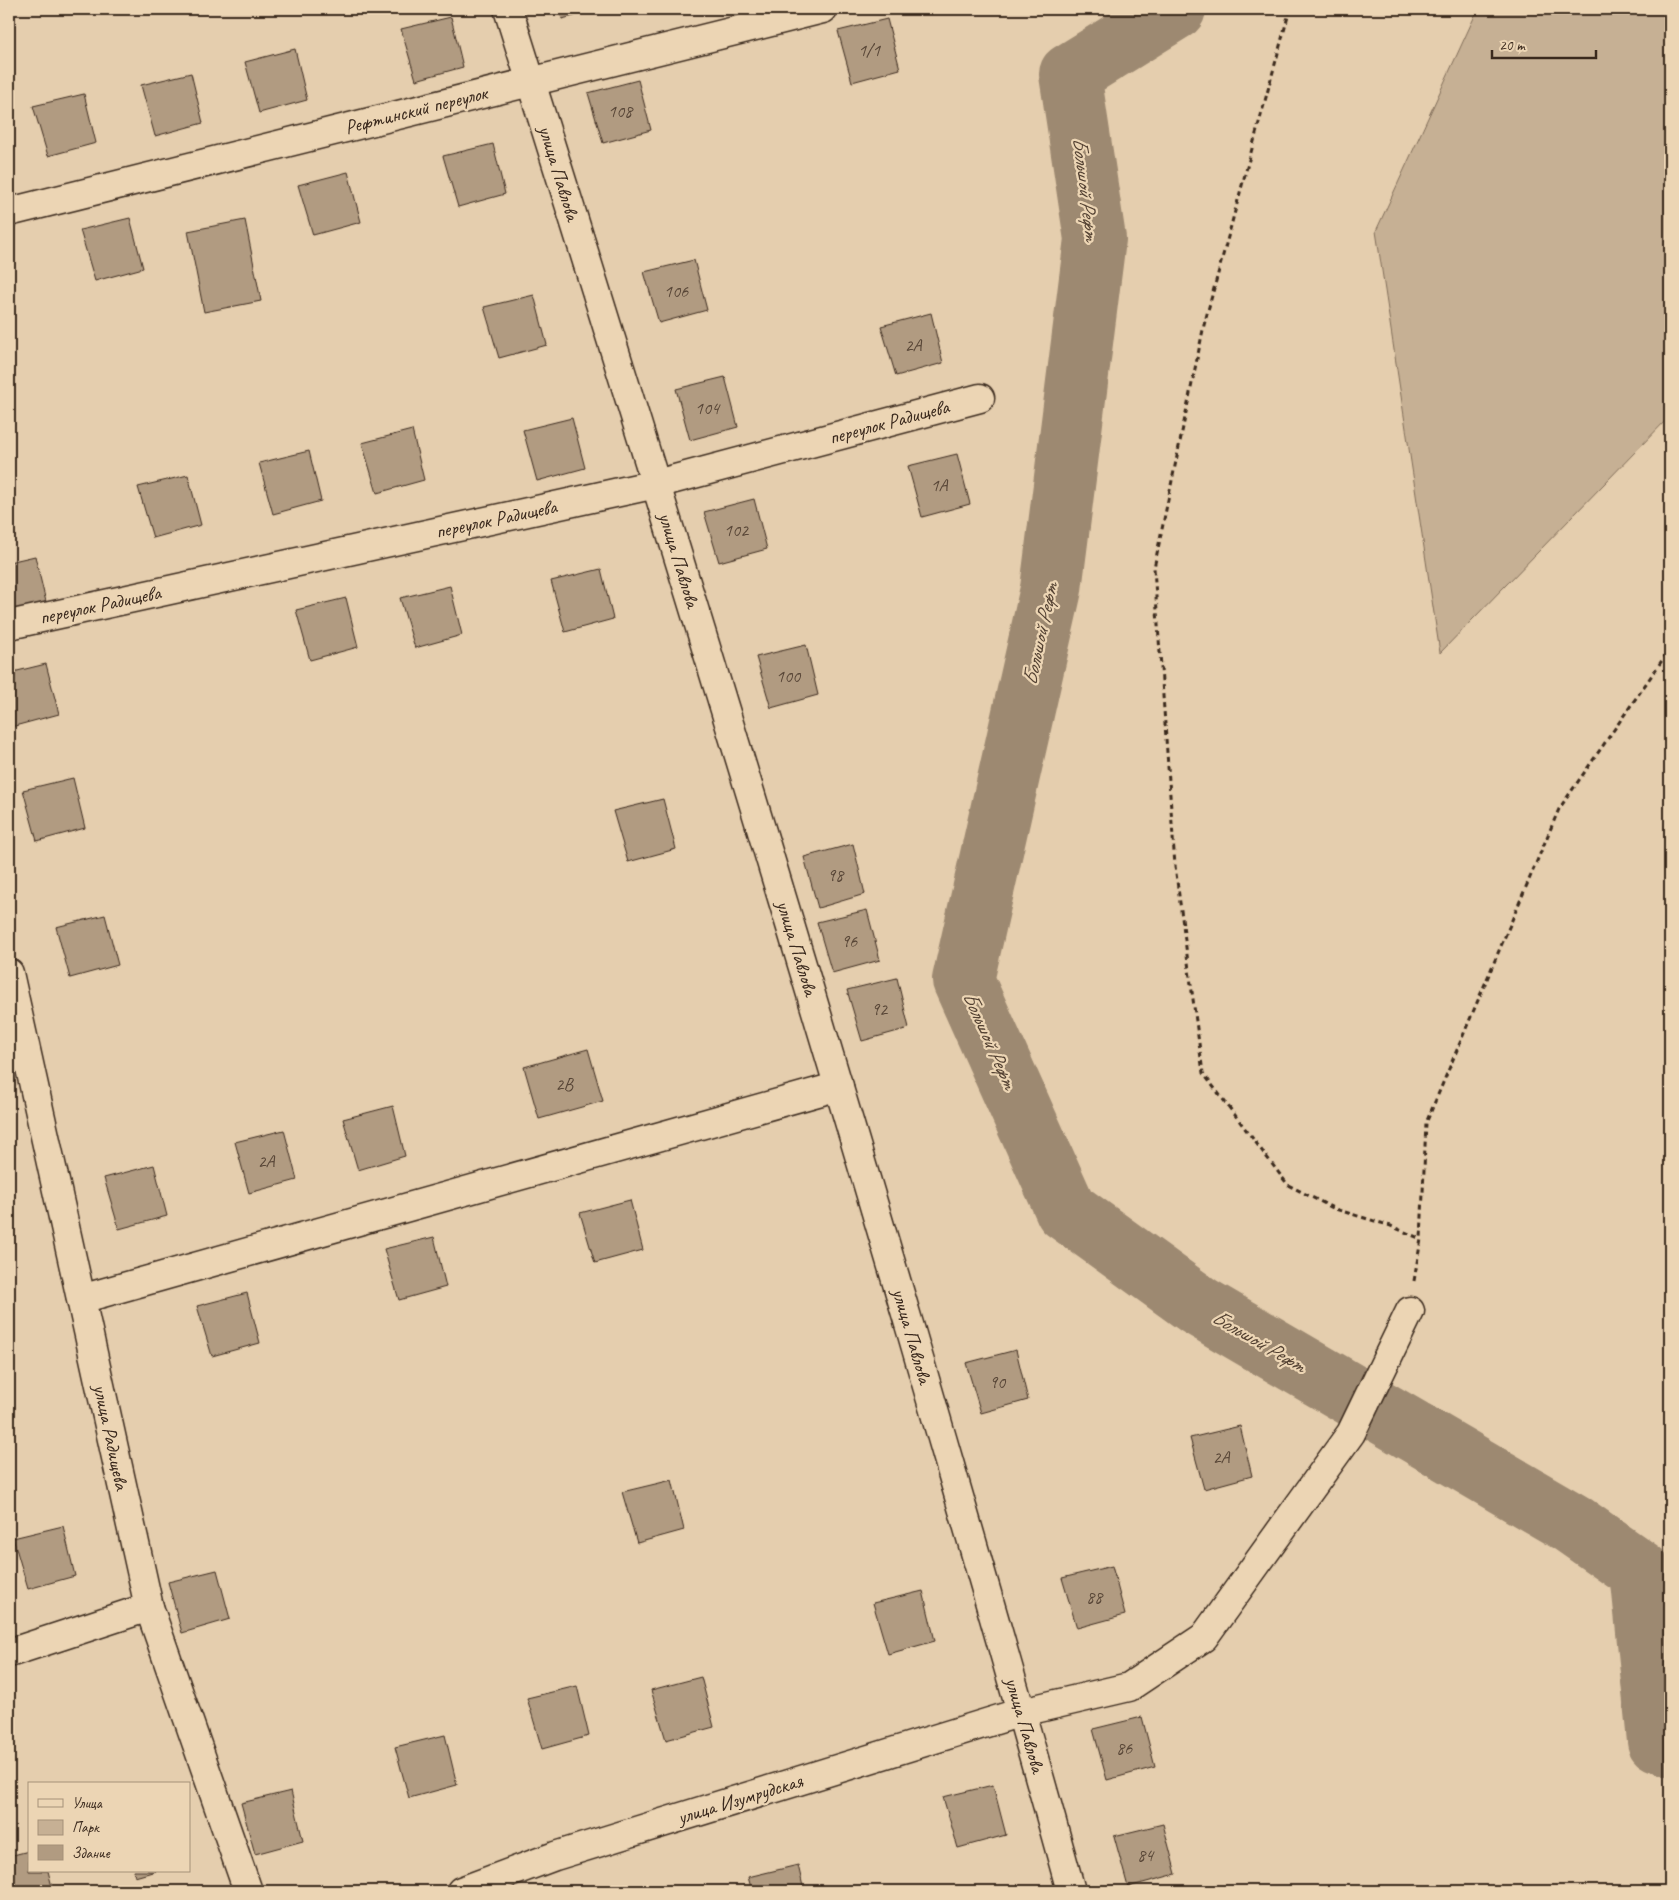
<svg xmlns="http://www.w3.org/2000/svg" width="1679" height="1900" font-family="Caveat,sans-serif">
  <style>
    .green { fill: #c6b094; stroke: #806d59 }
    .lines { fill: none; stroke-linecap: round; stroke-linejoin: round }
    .river { stroke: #9d8971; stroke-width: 62 }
    .building { fill: #b19b81; stroke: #3b2a1e }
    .minor-casing { stroke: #3b2a1e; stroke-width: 31 }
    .path { stroke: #3b2a1e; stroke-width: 3; stroke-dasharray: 5 4; stroke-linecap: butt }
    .minor { stroke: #ecd5b4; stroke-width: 28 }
    .labels { text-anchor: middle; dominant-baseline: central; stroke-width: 4.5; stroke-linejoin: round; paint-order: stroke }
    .number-label { font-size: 18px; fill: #584637 }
    .street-label { font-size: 20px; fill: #3b2a1e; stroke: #ecd5b4 }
    .water-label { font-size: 21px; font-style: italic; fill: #544233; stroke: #ecd5b4 }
  </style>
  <rect width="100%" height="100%" fill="#e5ceae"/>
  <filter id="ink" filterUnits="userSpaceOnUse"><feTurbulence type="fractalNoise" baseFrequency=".02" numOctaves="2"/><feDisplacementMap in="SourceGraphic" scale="10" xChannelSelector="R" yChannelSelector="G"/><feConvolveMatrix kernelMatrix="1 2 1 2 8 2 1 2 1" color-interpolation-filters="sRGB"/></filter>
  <g filter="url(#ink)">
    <!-- green -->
    <path class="green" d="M1478 9H1670V416L1440 653 1376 231Z"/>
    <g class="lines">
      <!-- river -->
      <path class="river" d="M1175 9 1070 74 1095 239 1051 589 963 980 1066 1210 1199 1306 1571 1523 1641 1572 1658 1741 1670 1745"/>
    </g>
    <!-- building -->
    <g class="building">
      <path d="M559 9H601L562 19Z"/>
      <path d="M451 17 463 67 416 80 401 29Z"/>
      <path d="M887 19 900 69 852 82 838 31Z"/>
      <path d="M295 49 307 100 259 113 245 62Z"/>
      <path d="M191 73 203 123 155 136 141 85Z"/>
      <path d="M638 80 651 130 603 143 588 93Z"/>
      <path d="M84 94 96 143 48 156 33 106Z"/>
      <path d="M493 144 505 194 458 207 443 156Z"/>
      <path d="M348 172 361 222 313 235 298 185Z"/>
      <path d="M130 218 143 268 95 281 80 230Z"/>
      <path d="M245 220 261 301 204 312 188 231Z"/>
      <path d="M694 260 707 310 659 323 644 272Z"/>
      <path d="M534 295 547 345 499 358 484 307Z"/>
      <path d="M931 313 943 363 896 376 881 326Z"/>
      <path d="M725 377 738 427 690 440 676 389Z"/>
      <path d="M572 418 585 468 537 481 523 430Z"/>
      <path d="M412 430 424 480 377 493 362 443Z"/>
      <path d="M309 451 321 501 273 514 259 463Z"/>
      <path d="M957 454 970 504 922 517 908 466Z"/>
      <path d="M188 475 201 525 153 538 138 487Z"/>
      <path d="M754 499 767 549 719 562 704 512Z"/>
      <path d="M35 556 47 606 9 616V562Z"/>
      <path d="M601 569 613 619 565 632 551 581Z"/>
      <path d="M450 586 462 635 415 648 400 598Z"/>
      <path d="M346 598 358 647 310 660 296 610Z"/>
      <path d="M806 645 818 695 771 708 756 657Z"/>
      <path d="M46 664 59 714 11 727 9 719V673Z"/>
      <path d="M73 778 85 828 37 841 23 790Z"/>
      <path d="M663 799 676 849 628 862 613 811Z"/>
      <path d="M853 844 865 894 818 908 804 857Z"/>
      <path d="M867 910 880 960 832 973 817 922Z"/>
      <path d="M105 915 118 965 70 978 56 927Z"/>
      <path d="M897 978 909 1028 862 1041 847 990Z"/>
      <path d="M588 1049 603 1101 539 1119 524 1067Z"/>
      <path d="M393 1106 405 1156 358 1170 343 1119Z"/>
      <path d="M284 1130 297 1180 249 1193 235 1142Z"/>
      <path d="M154 1165 167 1216 119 1229 104 1178Z"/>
      <path d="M630 1200 643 1250 595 1263 580 1213Z"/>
      <path d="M434 1237 446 1287 399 1300 384 1249Z"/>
      <path d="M247 1293 260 1343 212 1356 197 1306Z"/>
      <path d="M1016 1350 1028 1400 981 1413 966 1363Z"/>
      <path d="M1240 1426 1252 1476 1204 1489 1190 1438Z"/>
      <path d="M672 1480 684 1530 637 1543 622 1492Z"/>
      <path d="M63 1526 75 1576 28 1589 13 1538Z"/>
      <path d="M1112 1566 1125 1615 1077 1628 1062 1578Z"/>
      <path d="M217 1570 230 1619 182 1633 168 1582Z"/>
      <path d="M923 1591 935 1641 888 1654 873 1603Z"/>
      <path d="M701 1677 714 1727 666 1740 651 1690Z"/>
      <path d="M577 1686 589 1736 542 1749 527 1698Z"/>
      <path d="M1142 1717 1155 1767 1107 1780 1093 1729Z"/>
      <path d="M445 1735 457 1785 409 1798 395 1747Z"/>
      <path d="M993 1785 1006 1835 958 1848 943 1797Z"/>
      <path d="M291 1791 303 1841 255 1854 241 1803Z"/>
      <path d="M1163 1824 1176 1874 1128 1887 1114 1836Z"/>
      <path d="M29 1851V1871H48L53 1891H9V1856Z"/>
      <path d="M798 1865 804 1891H752L748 1877Z"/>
      <path d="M134 1871H156L135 1877Z"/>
    </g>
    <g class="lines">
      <defs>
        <g id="minor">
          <path d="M508 9C646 448 781 889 911 1331 965 1518 1020 1704 1071 1891"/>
          <path d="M9 212 823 9"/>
          <path d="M9 625 656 484 980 398"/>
          <path d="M9 973 149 1607 248 1891"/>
          <path d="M81 1299 839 1086"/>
          <path d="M9 1653 149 1607"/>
          <path d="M461 1891 555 1856 1022 1712 1129 1687 1204 1637 1351 1433 1410 1311"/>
        </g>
      </defs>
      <!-- minor casing -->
      <use href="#minor" class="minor-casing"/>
      <!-- path -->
      <g class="path">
        <path d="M1290 9 1204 325 1154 568 1175 866 1203 1073 1288 1185 1335 1209 1391 1226 1421 1239"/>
        <path d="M1414 1281 1421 1239 1426 1123 1559 809 1670 649"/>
      </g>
      <!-- minor -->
      <use href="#minor" class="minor"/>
    </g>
  </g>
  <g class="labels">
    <!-- number labels -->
    <g class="number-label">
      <text x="869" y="50">1/1</text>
      <text x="620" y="111">108</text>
      <text x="676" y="291">106</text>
      <text x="913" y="345">2А</text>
      <text x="707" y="408">104</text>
      <text x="939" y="485">1А</text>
      <text x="736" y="530">102</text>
      <text x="788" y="676">100</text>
      <text x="835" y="875">98</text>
      <text x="849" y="941">96</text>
      <text x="879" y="1009">92</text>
      <text x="564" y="1084">2В</text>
      <text x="266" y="1161">2А</text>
      <text x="997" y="1382">90</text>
      <text x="1221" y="1457">2А</text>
      <text x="1094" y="1597">88</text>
      <text x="1124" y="1748">86</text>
      <text x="1145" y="1855">84</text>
    </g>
    <!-- street labels -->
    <g class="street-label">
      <text transform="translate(416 110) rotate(-14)">Рефтинский переулок</text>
      <text transform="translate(559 173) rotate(73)">улица Павлова</text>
      <text transform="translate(889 422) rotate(-15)">переулок Радищева</text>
      <text transform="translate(496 519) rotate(-12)">переулок Радищева</text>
      <text transform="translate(679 560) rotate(73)">улица Павлова</text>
      <text transform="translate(100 605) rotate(-12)">переулок Радищева</text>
      <text transform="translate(797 948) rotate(73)">улица Павлова</text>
      <text transform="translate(912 1336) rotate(74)">улица Павлова</text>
      <text transform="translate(111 1437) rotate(78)">улица Радищева</text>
      <text transform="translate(1025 1725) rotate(74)">улица Павлова</text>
      <text transform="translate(740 1799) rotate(-17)">улица Изумрудская</text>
    </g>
    <!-- water labels -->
    <g class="water-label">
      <text transform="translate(1086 189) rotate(83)">Большой Рефт</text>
      <text transform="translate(1040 634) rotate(-78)">Большой Рефт</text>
      <text transform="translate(990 1040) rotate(66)">Большой Рефт</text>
      <text transform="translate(1259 1341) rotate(30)">Большой Рефт</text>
    </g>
  </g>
  <!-- margin -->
  <rect width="1679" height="1900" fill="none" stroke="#ecd5b4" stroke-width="30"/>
  <rect x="15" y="15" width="1649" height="1870" fill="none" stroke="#3b2a1e" stroke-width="2" filter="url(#ink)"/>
  <!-- legend -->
  <rect x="28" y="1782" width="162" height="90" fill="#ecd5b4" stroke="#a59178"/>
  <rect x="38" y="1799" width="25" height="8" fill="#ecd5b4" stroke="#a59178"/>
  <text x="72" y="1808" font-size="15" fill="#3b2a1e">Улица</text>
  <rect x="38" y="1820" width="25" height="15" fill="#c6b094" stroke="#a59178"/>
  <text x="72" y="1832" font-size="15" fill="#3b2a1e">Парк</text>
  <rect x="38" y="1845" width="25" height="15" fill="#b19b81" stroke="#a59178"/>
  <text x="72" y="1858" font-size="15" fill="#3b2a1e">Здание</text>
  <!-- scale -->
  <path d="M1492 50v8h104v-8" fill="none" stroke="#3b2a1e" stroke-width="2.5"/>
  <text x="1499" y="50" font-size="15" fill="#3b2a1e" stroke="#ecd5b4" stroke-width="4" paint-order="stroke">20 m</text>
</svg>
